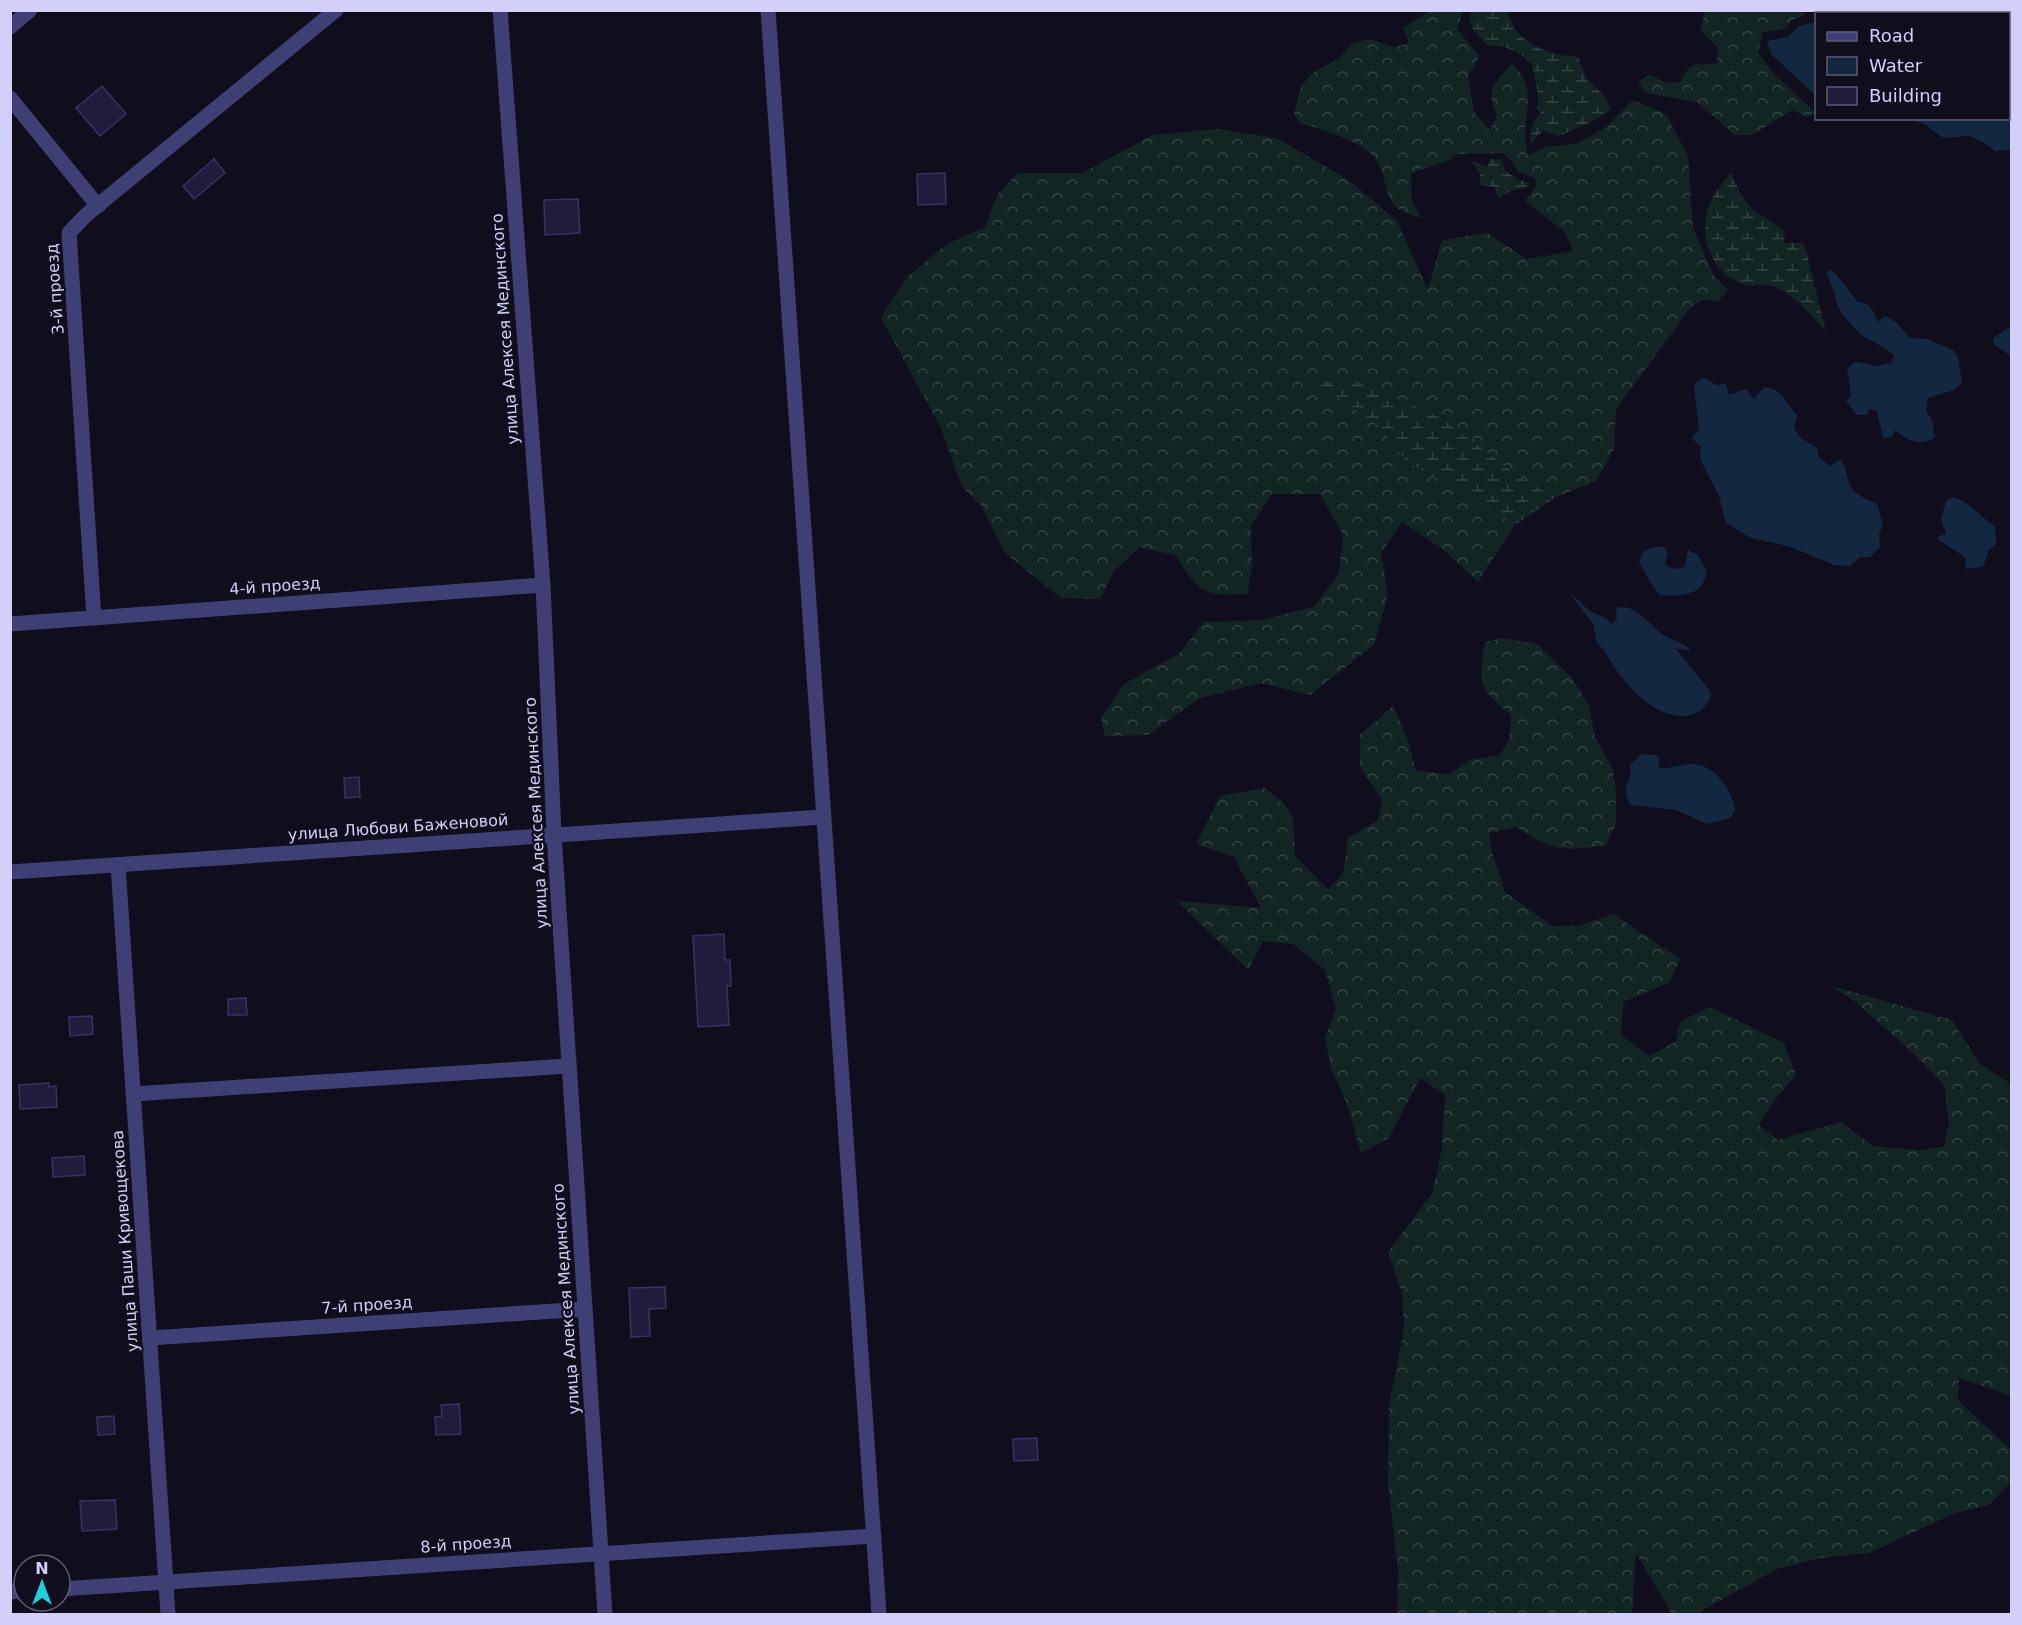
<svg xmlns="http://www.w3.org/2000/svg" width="2022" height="1625" font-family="'DejaVu Sans',sans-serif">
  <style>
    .forest { fill: url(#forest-crowns) }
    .wetland { fill: url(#wetland-marsh) }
    .water { fill: #142740 }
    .building { fill: #211c3b; stroke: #393164; stroke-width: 1.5 }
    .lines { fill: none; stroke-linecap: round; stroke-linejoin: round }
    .minor { stroke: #3f3f75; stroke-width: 15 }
    .labels { text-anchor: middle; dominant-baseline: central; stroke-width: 4.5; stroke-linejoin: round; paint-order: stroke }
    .street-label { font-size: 16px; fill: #d2cff9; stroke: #100e1c }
  </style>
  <defs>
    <pattern id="forest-crowns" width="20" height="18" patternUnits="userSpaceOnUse" patternTransform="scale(1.5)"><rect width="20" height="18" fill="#122523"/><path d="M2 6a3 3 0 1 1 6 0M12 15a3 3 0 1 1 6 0" fill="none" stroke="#344444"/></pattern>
    <pattern id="wetland-marsh" width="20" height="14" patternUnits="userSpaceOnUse" patternTransform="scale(1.5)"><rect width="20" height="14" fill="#122523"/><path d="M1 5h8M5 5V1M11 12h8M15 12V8" fill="none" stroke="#344444"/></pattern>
  </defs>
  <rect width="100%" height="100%" fill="#100e1c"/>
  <!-- forest -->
  <g class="forest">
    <path d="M1431 10 1463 11 1457 29 1479 56 1475 66 1468 74 1474 112 1490 130 1497 115C1484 89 1495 83 1512 64 1543 90 1517 122 1528 155L1545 147 1575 144 1605 128 1633 100 1666 114 1688 156 1693 228 1714 276 1728 290 1718 301 1703 300 1691 307 1616 409 1614 449 1596 481 1556 497 1518 476 1320 384 1379 426 1407 462 1487 506 1515 525 1478 582 1445 551 1402 522 1381 553 1388 594 1374 645 1310 695 1261 683 1200 698 1148 735 1105 736 1101 718 1124 684 1180 653 1204 622 1261 620 1315 606 1339 573 1343 535 1320 494H1272L1251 525 1252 568 1247 594C1204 597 1199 593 1176 556L1140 547 1113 572 1101 599 1061 598 1006 554 980 504 962 487 940 426 881 318 907 277 947 244 985 227 997 195 1018 173H1082L1153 135 1218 129 1277 138 1350 181 1397 221 1428 290 1442 240 1487 233 1527 259 1573 251 1565 232 1525 201 1536 186 1535 178 1518 172 1512 161 1503 153 1457 154 1450 160 1411 173 1412 201 1422 218C1374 207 1395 184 1373 156 1361 142 1319 127 1300 124L1294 113 1301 87 1311 74 1339 58 1352 44 1369 39 1395 47 1409 43 1403 28Z"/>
    <path d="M1705 11H1802L1806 15 1794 19 1783 29 1763 32 1758 53 1776 76 1816 113 1807 117 1792 110 1752 135H1735L1697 102 1646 93 1638 82 1649 75 1667 83 1680 82C1691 61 1695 63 1717 64L1718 48 1700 30Z"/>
    <path d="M1502 638 1537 644 1571 677 1589 705 1595 737 1613 770 1616 791V824L1606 845C1561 852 1554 851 1516 827L1489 833 1492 853 1505 892 1552 926H1578L1613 914 1680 959 1670 982 1623 1002 1621 1035 1649 1056 1675 1042 1681 1021 1710 1007 1784 1043 1796 1075 1773 1102 1759 1125 1778 1140 1841 1122 1873 1146 1919 1150 1944 1147 1949 1122 1944 1085 1913 1053 1853 1000 1831 986 1952 1020 1980 1064 2011 1084V1396L1959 1378 1958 1400 2011 1450V1482L1989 1505 1955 1513 1869 1553 1820 1558 1777 1569 1696 1614H1672L1636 1553 1632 1614H1397L1398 1572 1388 1482 1389 1406 1404 1329 1402 1293 1388 1252 1432 1193 1442 1148 1445 1095 1420 1078 1389 1138 1361 1153 1348 1107 1331 1068 1325 1038 1336 1009 1325 970 1293 944 1263 941 1248 970 1177 901 1261 908 1234 857 1196 844 1220 796 1264 788C1297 810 1294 818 1295 856L1328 889 1343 874 1348 838 1378 820 1382 800 1360 767V735L1393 706 1407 738 1416 771 1450 774 1470 760 1500 755 1509 740 1511 715C1479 690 1478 682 1485 642Z"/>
  </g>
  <!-- wetland -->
  <g class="wetland">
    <path d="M1472 11H1506C1511 17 1512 25 1517 32 1532 49 1556 55 1578 57L1587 80 1605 96 1610 109C1603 119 1572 130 1559 136L1543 131 1530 144C1530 130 1531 122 1541 113L1537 108C1541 93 1534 79 1532 64 1518 50 1506 46 1487 45L1474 31 1469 20Z"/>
    <path d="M1490 159 1502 160 1505 171 1519 180 1530 183 1525 188 1513 190 1498 198 1495 187 1480 185V173L1470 160 1487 167Z"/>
    <path d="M1731 172 1741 195 1754 211 1785 231 1784 243H1804L1826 331C1810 315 1792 291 1769 285 1762 283 1753 288 1746 285 1709 275 1696 231 1712 199 1716 189 1725 181 1731 172Z"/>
    <path d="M1362 383 1440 417 1518 476 1556 497 1515 525 1487 506 1407 462 1379 426 1318 384Z"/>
  </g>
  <!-- water -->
  <g class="water">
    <path d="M1869 11H2011V150L1995 151 1983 142 1969 136 1943 138 1924 124 1909 119 2008 118V14H1870Z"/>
    <path d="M1816 22V96L1771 54 1767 41 1788 37 1799 26Z"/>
    <path d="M1829 270 1835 273 1858 302C1871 303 1873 310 1878 322L1884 316C1898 320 1900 328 1910 338L1927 339 1953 350 1958 357 1962 382 1954 390 1928 398 1926 411 1932 420 1935 437C1921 448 1907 440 1895 430L1892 437 1883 438 1877 411 1870 409 1867 415H1857L1846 401 1851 396 1847 369 1855 362 1877 366 1891 363 1894 356C1888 347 1867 341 1856 330 1850 323 1839 312 1837 303 1834 292 1832 283 1826 273Z"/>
    <path d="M2008 328H2011V356L1993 344V338Z"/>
    <path d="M1703 378 1717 385 1726 384 1729 395 1746 389 1754 399 1763 388C1781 386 1786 404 1797 415L1794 428 1801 438 1817 448 1819 457 1829 466 1840 460C1848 469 1845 472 1849 483 1852 494 1867 499 1877 504L1883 525 1879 534 1880 547 1870 557H1860L1850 566 1834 565 1791 547 1751 538 1726 523 1719 496 1700 459 1701 446 1691 438 1699 429 1694 385Z"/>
    <path d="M1953 497 1965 502 1995 527 1996 544 1989 550 1983 567 1965 569 1966 558 1938 539 1939 536 1946 534 1941 519 1946 501Z"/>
    <path d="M1653 547H1664L1668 553 1665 564C1672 570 1678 570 1685 566L1688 550 1698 555 1707 572C1702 597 1682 596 1660 595 1651 585 1646 574 1639 562L1643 552Z"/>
    <path d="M1569 592 1591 612 1606 618 1611 624 1617 618 1616 608C1636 601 1652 629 1667 637 1676 641 1684 643 1691 651L1675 648 1710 691 1711 696C1705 709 1697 716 1683 716 1654 716 1628 688 1613 665 1608 657 1605 650 1597 643L1593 624Z"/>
    <path d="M1641 754 1655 755 1660 758 1658 768C1671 769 1680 764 1692 764 1714 764 1732 789 1735 810L1730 818 1707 824 1676 810 1631 805C1618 786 1634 782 1630 765Z"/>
  </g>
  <!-- building -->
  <g class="building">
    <path d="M102 86 126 114 100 136 76 108Z"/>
    <path d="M214 159 225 173 194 199 183 186Z"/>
    <path d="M945 173 946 204 918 205 917 174Z"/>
    <path d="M578 199 580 233 545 235 544 200Z"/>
    <path d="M359 777 360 797 345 798 344 778Z"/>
    <path d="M724 934 725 960H730L731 986H727L729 1025 698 1027 693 936Z"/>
    <path d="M246 998 247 1015H228V999Z"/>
    <path d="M92 1016 93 1034 70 1036 69 1017Z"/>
    <path d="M49 1083V1087L56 1086 57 1107 20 1109 19 1085Z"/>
    <path d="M84 1156 85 1175 53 1177 52 1158Z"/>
    <path d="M665 1287 666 1308 649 1309 650 1336 631 1337 629 1288Z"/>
    <path d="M459 1404 461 1434 436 1435 435 1417 442 1416 441 1405Z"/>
    <path d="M114 1416 115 1434 98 1435 97 1417Z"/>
    <path d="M1037 1438 1038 1460 1014 1461 1013 1439Z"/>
    <path d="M115 1500 117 1529 82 1531 80 1501Z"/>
  </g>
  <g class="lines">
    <!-- minor -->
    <g class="minor">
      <path d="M500 10 543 585 554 834 605 1614"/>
      <path d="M768 10 879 1614"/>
      <path d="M10 27 30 10"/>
      <path d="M10 98 98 206"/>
      <path d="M94 618 69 233 86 215 336 10"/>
      <path d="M10 624 543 585"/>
      <path d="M118 865 168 1614"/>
      <path d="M10 872 823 817"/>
      <path d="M133 1094 568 1066"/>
      <path d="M150 1338 585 1309"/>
      <path d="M60 1589 874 1536"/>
      <path d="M10 1592 24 1591"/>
    </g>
  </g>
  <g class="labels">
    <!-- street labels -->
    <g class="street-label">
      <text transform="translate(55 289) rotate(-94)">3-й проезд</text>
      <text transform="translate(505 329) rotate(-94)">улица Алексея Мединского</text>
      <text transform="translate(275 586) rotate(-4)">4-й проезд</text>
      <text transform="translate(536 813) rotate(-93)">улица Алексея Мединского</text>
      <text transform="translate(398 827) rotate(-4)">улица Любови Баженовой</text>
      <text transform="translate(125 1241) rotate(-94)">улица Паши Кривощекова</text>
      <text transform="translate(566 1299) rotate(-94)">улица Алексея Мединского</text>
      <text transform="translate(367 1305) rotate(-4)">7-й проезд</text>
      <text transform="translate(466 1544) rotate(-4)">8-й проезд</text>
    </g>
  </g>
  <!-- border -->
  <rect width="2022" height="1625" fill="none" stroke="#d2cff9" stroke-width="24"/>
  <!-- legend -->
  <rect x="1815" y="12" width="195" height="108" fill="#100e1c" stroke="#5e5b74" stroke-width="1.5"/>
  <rect x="1827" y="32" width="30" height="9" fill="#3f3f75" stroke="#5e5b74" stroke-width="1.5"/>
  <text x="1869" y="42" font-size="18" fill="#d2cff9">Road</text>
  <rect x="1827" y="57" width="30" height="18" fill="#142740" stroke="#5e5b74" stroke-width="1.5"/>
  <text x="1869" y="72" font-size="18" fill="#d2cff9">Water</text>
  <rect x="1827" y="87" width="30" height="18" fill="#211c3b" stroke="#5e5b74" stroke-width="1.5"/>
  <text x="1869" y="102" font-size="18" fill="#d2cff9">Building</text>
  <!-- north arrow -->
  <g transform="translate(42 1583)"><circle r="28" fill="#100e1c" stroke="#5e5b74" stroke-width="1.5"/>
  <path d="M0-4.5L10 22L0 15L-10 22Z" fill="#1ccfd8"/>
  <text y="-9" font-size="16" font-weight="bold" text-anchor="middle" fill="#d2cff9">N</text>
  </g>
</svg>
